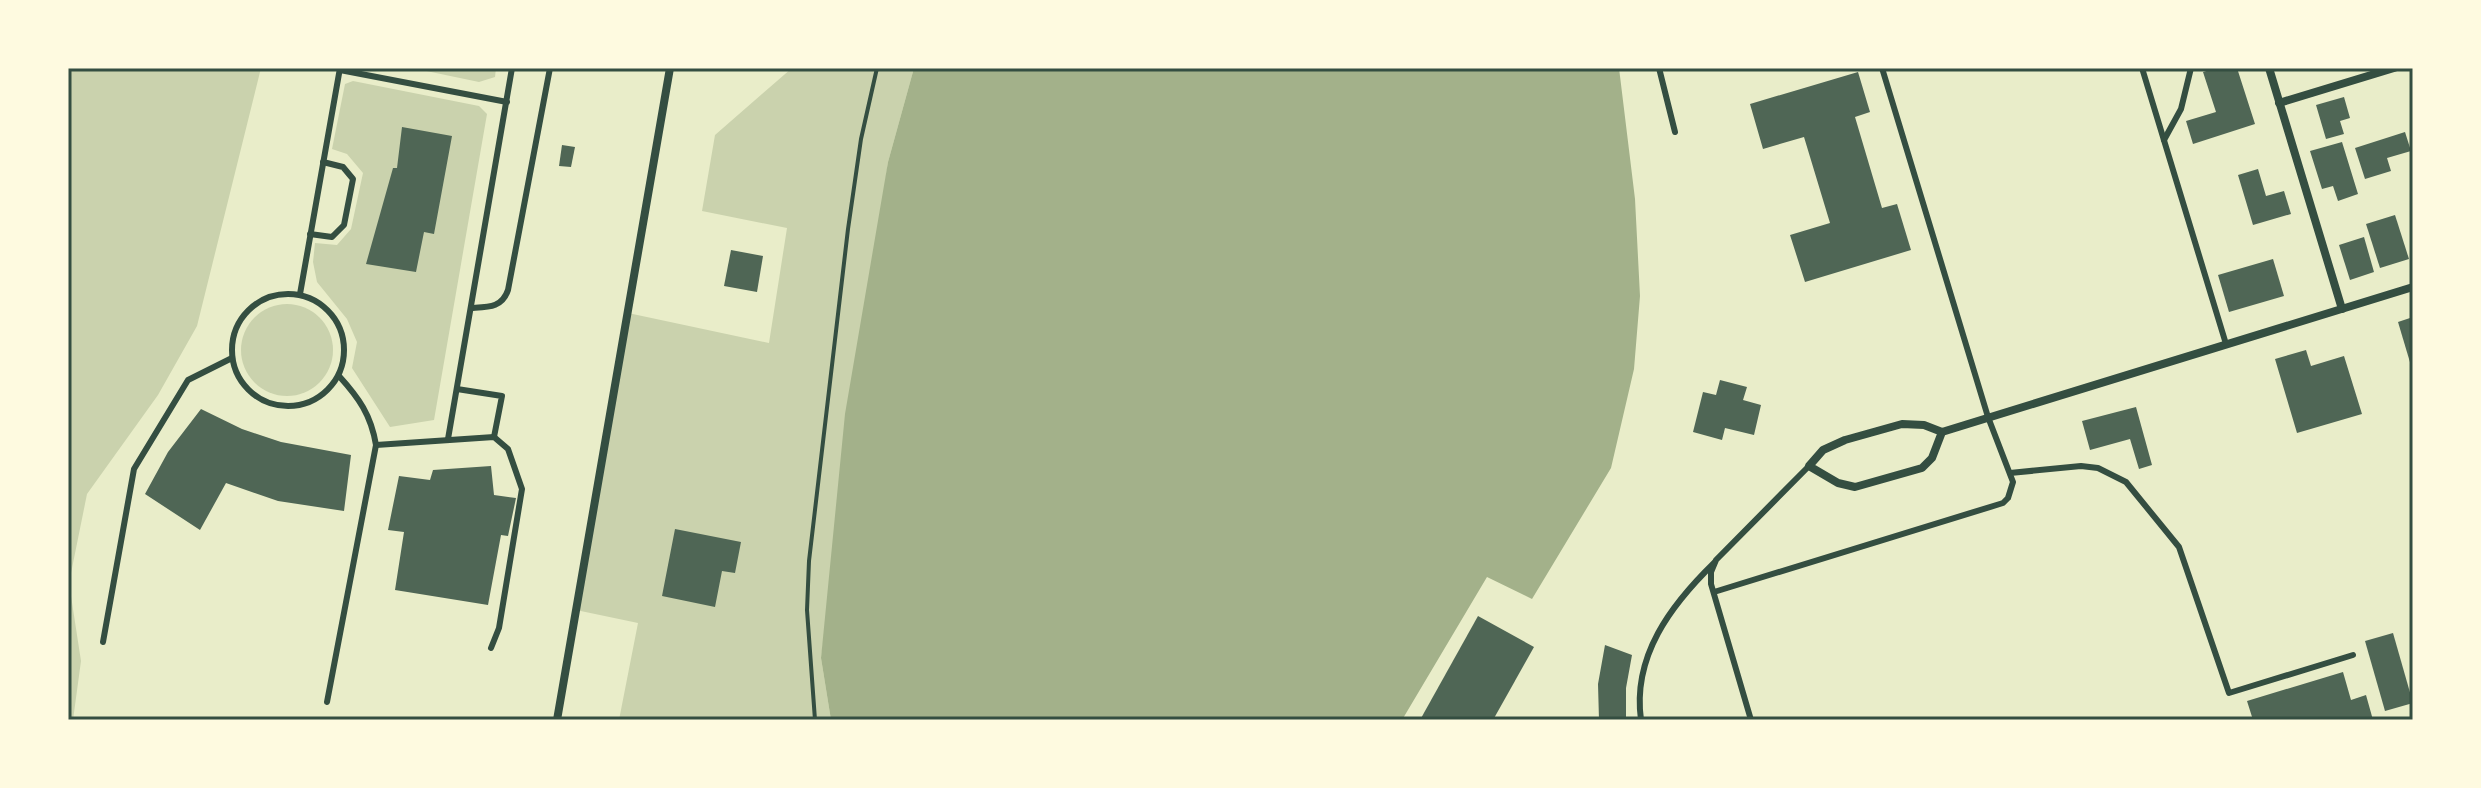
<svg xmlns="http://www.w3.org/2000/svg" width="2481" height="788" font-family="'Nunito Sans',sans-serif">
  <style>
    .green { fill: #cad2ad }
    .water { fill: #a3b18a }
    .building { fill: #4f6655 }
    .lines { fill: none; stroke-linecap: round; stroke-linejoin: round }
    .path { stroke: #344e41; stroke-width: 4 }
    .service { stroke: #344e41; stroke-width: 6 }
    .minor { stroke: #344e41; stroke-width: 8 }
    .neatline { fill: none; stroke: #344e41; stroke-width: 3 }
  </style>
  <rect width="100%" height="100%" fill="#e9edc9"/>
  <!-- green -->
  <g class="green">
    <path d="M68 68H261L197 326 158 395 87 494 69 583 81 661 73 720H68Z"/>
    <path d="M412 68H496L495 77 479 82Z"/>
    <path d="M792 68H914L888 162 821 658 831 720H619L638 623 576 610 628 313 769 343 787 228 702 211 715 135Z"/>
    <path d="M353 81 479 106 487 114 434 420 390 427 352 368 357 342 347 319 317 282 313 262 315 243 337 245 351 229 363 173 347 154 332 149 345 84Z"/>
    <circle cx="287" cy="350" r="46"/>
  </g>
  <!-- water -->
  <path class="water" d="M914 68H1619L1635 199 1640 296 1634 369 1611 468 1532 599 1487 577 1402 720H831L821 658 845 414 888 162Z"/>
  <!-- building -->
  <g class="building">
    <path d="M2216 68H2237L2255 124 2193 144 2186 121 2216 112 2203 72Z"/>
    <path d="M1858 72 1870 112 1855 117 1882 208 1897 204 1911 250 1805 282 1790 235 1830 223 1804 137 1763 149 1750 104Z"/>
    <path d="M2344 97 2350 118 2340 121 2344 134 2326 139 2316 105Z"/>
    <path d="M402 127 452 136 434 234 424 232 416 272 366 264 393 168H397Z"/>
    <path d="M2405 132 2411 151 2387 158 2391 171 2365 179 2355 148Z"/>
    <path d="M2342 142 2358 194 2338 201 2333 186 2322 189 2310 151Z"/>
    <path d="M562 145 575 147 571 167 559 166Z"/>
    <path d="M2258 169 2266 196 2284 191 2291 214 2253 225 2238 175Z"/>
    <path d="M2395 215 2409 259 2380 268 2366 224Z"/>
    <path d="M2364 237 2374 272 2350 280 2339 245Z"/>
    <path d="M731 250 763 256 757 292 724 286Z"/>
    <path d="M2273 259 2284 296 2229 312 2218 275Z"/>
    <path d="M2413 317V368L2412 369 2398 322Z"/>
    <path d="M2306 350 2311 366 2344 356 2362 414 2297 433 2275 359Z"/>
    <path d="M1720 380 1747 387 1743 400 1761 405 1754 435 1725 428 1722 440 1693 432 1703 392 1716 395Z"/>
    <path d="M2136 407 2152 465 2139 469 2130 439 2090 450 2082 421Z"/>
    <path d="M201 409 242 429 281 442 351 455 344 511 278 501 226 483 200 530 145 494 168 452Z"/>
    <path d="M491 466 494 495 516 498 508 536 501 535 488 605 395 590 404 532 388 530 399 476 430 480 433 470Z"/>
    <path d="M675 529 741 542 735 573 722 571 715 607 662 596Z"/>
    <path d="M1478 616 1534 647 1493 720H1420Z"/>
    <path d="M2393 633 2413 703 2385 711 2365 641Z"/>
    <path d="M1605 645 1632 655 1626 688V720H1599L1598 684Z"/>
    <path d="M2343 672 2351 700 2366 695 2373 720H2253L2247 701Z"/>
  </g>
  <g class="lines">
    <!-- path -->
    <path class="path" d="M815 720 807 610 809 561 848 229 861 139 877 68"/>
    <!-- service -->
    <g class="service">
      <path d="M1659 68 1675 132"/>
      <path d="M2142 68 2226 344"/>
      <path d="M340 70 507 102"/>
      <path d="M2164 140 2181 109 2191 68"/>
      <path d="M310 234 332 237 344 225 353 179 343 167 323 162"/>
      <circle cx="288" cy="350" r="56"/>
      <path d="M300 294 340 68"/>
      <path d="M471 308C488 307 502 308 508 290L550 68"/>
      <path d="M457 389 502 396 494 437"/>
      <path d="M448 439 512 68"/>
      <path d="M376 445 494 437 508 449 522 489 499 628 491 648"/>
      <path d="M2010 473 2081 466 2098 468 2126 482 2179 547 2229 693 2353 655"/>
      <path d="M1714 592 2003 503 2008 498 2013 482 1988 417 1882 68"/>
      <path d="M103 642 134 469 188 380 232 358"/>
      <path d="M327 702 376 445C371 415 359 398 339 376"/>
      <path d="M1641 720C1632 656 1671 605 1714 563"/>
      <path d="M1751 720 1711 584V572L1716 560 1809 466"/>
    </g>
    <!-- minor -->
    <g class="minor">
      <path d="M2269 68 2342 309"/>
      <path d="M2279 103 2394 68"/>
      <path d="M1942 432 1932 458 1922 468 1855 487 1838 483 1809 466 1823 450 1845 440 1902 424 1924 425 1942 432 2413 287"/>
      <path d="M557 720 670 68"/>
    </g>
  </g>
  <!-- border -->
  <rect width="2481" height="788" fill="none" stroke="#fefae0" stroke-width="140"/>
  <rect x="70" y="70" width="2341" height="648" class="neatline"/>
</svg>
